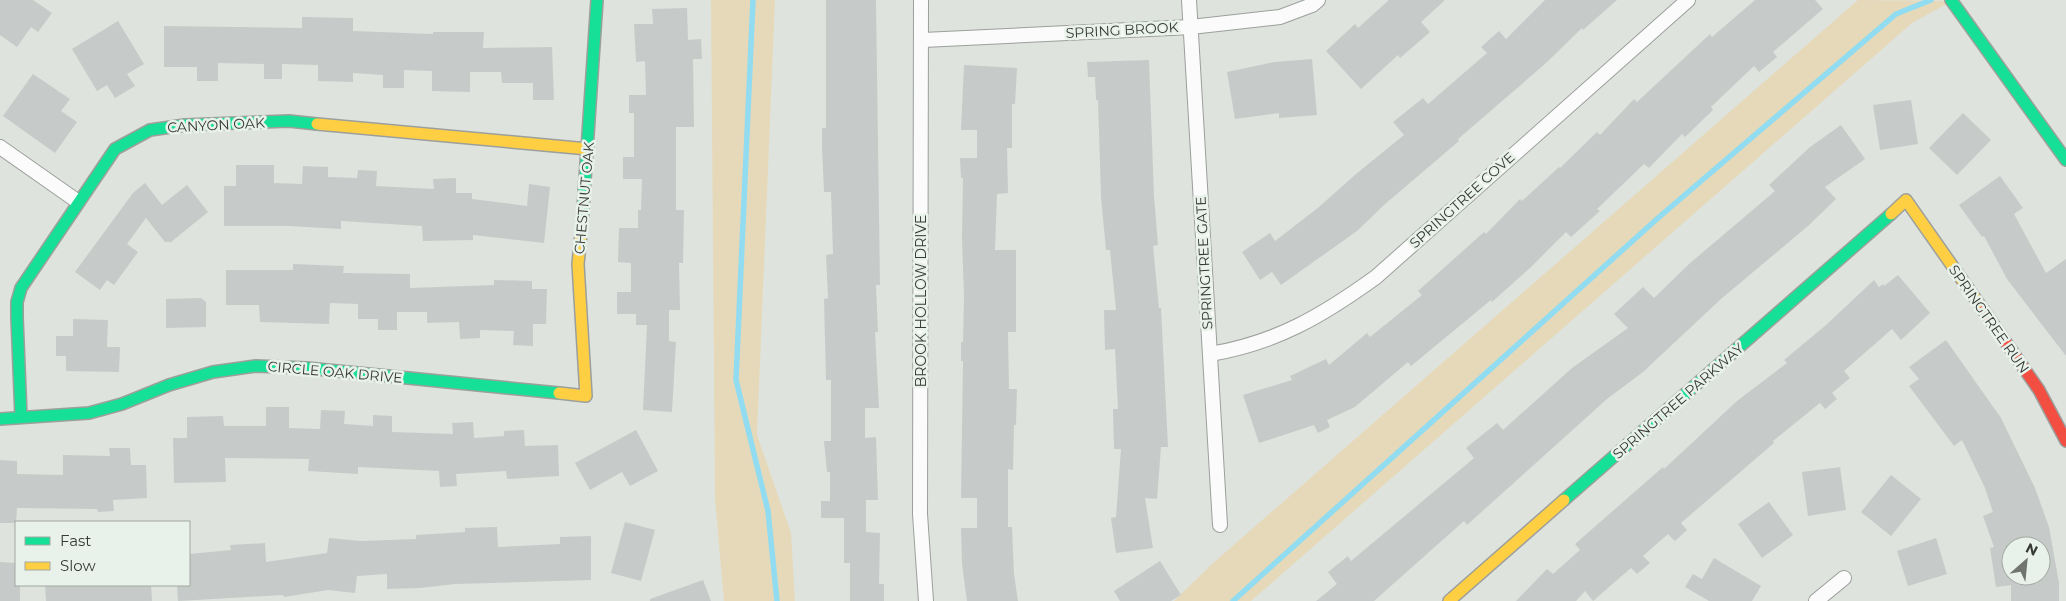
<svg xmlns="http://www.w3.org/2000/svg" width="2066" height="601" font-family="Montserrat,sans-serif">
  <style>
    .green { fill: #e6d9b9 }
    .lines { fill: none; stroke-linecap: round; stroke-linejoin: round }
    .stream { stroke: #91dcf0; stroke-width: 5.5 }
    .building { fill: #c6cbc9 }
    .street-casing { stroke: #9c9f9c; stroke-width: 16 }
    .fast-casing { stroke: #9c9f9c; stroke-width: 14 }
    .slow-casing { stroke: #9c9f9c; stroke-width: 14 }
    .jam-casing { stroke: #9c9f9c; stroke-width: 14 }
    .street { stroke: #fafbfa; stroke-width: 14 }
    .fast { stroke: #16e098; stroke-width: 11 }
    .slow { stroke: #ffcf43; stroke-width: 11 }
    .jam { stroke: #f24e42; stroke-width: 11 }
    .labels { text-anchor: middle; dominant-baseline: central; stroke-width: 5; stroke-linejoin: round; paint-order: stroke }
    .street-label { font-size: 14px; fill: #373a37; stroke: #e9f2ea }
  </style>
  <rect width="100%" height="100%" fill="#dee3de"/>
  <!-- green -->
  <g class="green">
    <path d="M711 0H775L757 435 791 533 795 601H724L715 500Z"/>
    <path d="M1858 0 1952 1 1912 23 1251 601H1174L1212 564Z"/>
  </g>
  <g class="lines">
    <!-- stream -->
    <g class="stream">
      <path d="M753 0 736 380 768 511 777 601"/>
      <path d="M1233 601 1658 218 1896 14 1931 0"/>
    </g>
  </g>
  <!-- building -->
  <g class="building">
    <path d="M0 0H33L52 13 38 32 31 27 17 47 0 35Z"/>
    <path d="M826 0H876L880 285H876L878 332H875L879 408H865V438L876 437 878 500H866V532L880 533 879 584H884V601H850V563H844V518H821V501H830V472H827L824 441H831V380H826L824 299 828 298 826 255 833 254 831 192H824L822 147V128H826Z"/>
    <path d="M1389 0H1445L1421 22 1430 32 1400 58 1398 55 1361 89 1326 51 1355 24 1358 28Z"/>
    <path d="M1545 0H1617L1583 30 1582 28 1545 64 1458 139 1459 141 1384 205 1357 231 1281 285 1272 272 1260 280 1242 252 1270 233 1275 241 1319 207 1356 174 1404 135 1393 122 1423 98 1428 104 1487 53 1481 47 1499 31 1506 39Z"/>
    <path d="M1755 0H1815L1823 9 1773 52 1777 57 1759 72 1754 66 1711 107 1713 110 1685 137 1682 134 1649 168 1644 164 1597 209 1600 211 1571 237 1566 232 1530 268 1492 302 1491 300 1411 366 1408 362 1355 407 1327 420 1330 427 1318 433 1314 425 1259 443 1243 395 1292 380 1290 376 1326 359 1329 365 1367 333 1370 337 1422 295 1418 291 1484 232 1486 234 1520 199 1522 201 1559 167 1560 168 1597 132 1600 135 1634 99 1637 102 1710 34 1712 37Z"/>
    <path d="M687 8 688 40 701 39 702 59H693L694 127H676V210H684L683 263H679L680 310H669V341L676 342 672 412 643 410 647 325H636V314H617V292H631V263L618 262 619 228H638V210H641L642 179H623V157H634V113H629V95H646L645 61 636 62 634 24H653L652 9Z"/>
    <path d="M302 17 353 18V31L433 34V32H484L483 48 552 47 554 100H533V83H502L501 72H470V92L432 91V71L404 70V88H383V75L353 73V82L318 81V65L282 64V79H264V64L218 63V81H197V67H164V26L302 28Z"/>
    <path d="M118 21 144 64 127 74 135 86 115 98 107 85 97 91 72 49Z"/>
    <path d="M1312 59 1317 115 1279 118V113L1235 119 1227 72 1274 62Z"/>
    <path d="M1149 60 1154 196 1158 245 1153 246 1159 308H1161L1168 447H1161L1157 499 1145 498 1153 548 1116 553 1111 518 1116 517 1121 449H1114L1113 409H1118L1115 349 1105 350 1104 310H1116L1110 250H1106L1101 197 1098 100H1096L1095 77H1088L1087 62Z"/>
    <path d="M964 65 1017 68 1015 104H1012V148H1007L1008 193 997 194 995 250H1016V332H1008L1009 389H1017L1016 425H1014L1013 470 1008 469V527H1012L1014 574 1018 601H967L962 564 961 528H977V498H961L963 361H961V342H963L964 296 962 238 963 178H961L960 158H977V130H961Z"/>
    <path d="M33 74 70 99 61 111 77 122 55 153 3 116Z"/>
    <path d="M1911 100 1918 144 1880 150 1873 105Z"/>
    <path d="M1963 113 1991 140 1957 175 1929 148Z"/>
    <path d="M1841 125 1865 159 1825 187 1836 199 1808 226 1721 299 1643 372 1607 399 1467 525 1464 521 1374 601H1316L1337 584 1328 572 1348 556 1351 561 1474 458 1466 448 1497 423 1503 430 1572 368 1628 328 1614 314 1643 287 1654 298 1689 264 1775 191 1769 185 1810 147Z"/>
    <path d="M236 165H274V183L302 184 303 166 328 167V177L357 178 358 170 377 171 376 186 434 189 433 179 456 178V193H472V199L527 206 529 184 550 187 544 243 473 235V240L423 241 422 226 341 221V229L289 226H224V186H236Z"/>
    <path d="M2000 176 2023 208 2014 214 2046 273 2066 259V356L2007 279 1984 236 1982 237 1959 205Z"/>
    <path d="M145 183 162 205 187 185 208 212 171 242H165L146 218 127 244 138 252 114 285 107 280 100 290 75 272 133 193Z"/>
    <path d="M293 264 344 266 343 273 410 274V288L494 285V280L532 281V289H547L546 324H533V346L513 345 514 331 480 330V338L460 339 459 322 427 323V312H397V330H378V319H358V304L330 303 329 324 260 322 259 305H226V270H293Z"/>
    <path d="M1898 275 1930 313 1901 340 1892 329 1844 371 1850 378 1832 393 1837 399 1825 409 1820 403 1773 441 1774 443 1681 523 1687 530 1675 541 1668 534 1643 556 1650 563 1637 574 1631 568 1593 601 1585 591 1576 601H1516L1547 569 1553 574 1580 550 1575 544 1663 467 1664 469 1737 401 1787 363 1784 360 1826 325 1874 280 1879 287 1883 284 1884 286Z"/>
    <path d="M201 298 206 302V327L166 328V299Z"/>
    <path d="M73 319 108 320 107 347H120L119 372 66 371V356H56V336H73Z"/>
    <path d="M1946 340 2001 418 2035 488 2049 527 2059 583V601H2011V576H2041V546H2011V585L1996 587 1990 548 1994 547 1983 516 1993 512 1985 488 1962 440 1954 446 1909 386 1919 379 1909 367Z"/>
    <path d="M266 407H289V428L320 429 321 410 345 411 344 424 373 426V415L392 416V432L453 434 452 423 473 422 474 438 504 436V431L524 430 525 446 558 445 559 476 507 479 506 471 456 474 457 486 440 487 439 471 358 467V474L308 471 309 459 225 458 226 482 174 483 173 438H187V417L223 416 224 426H266Z"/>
    <path d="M636 430 658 471 630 486 622 472 590 490 575 463Z"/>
    <path d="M109 448H130L131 465H146L147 498 113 500 114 511 98 512 97 509 17 508 16 523H0V460L17 461V474L63 475V455L110 456Z"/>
    <path d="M1840 467 1846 510 1808 516 1802 472Z"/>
    <path d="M1891 475 1921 499 1891 536 1861 512Z"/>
    <path d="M1769 502 1793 535 1762 558 1738 524Z"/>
    <path d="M625 522 655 530 641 581 611 573Z"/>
    <path d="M497 527 498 547 560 544V537L591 536V580L455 584 420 588 387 589V574L357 576 355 593 328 590 284 597 283 595 178 601 177 585H189V554L231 550 230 545 265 543 266 562 327 553 329 538 361 541 416 539V535L465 532V528Z"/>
    <path d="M1936 538 1947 574 1908 586 1897 551Z"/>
    <path d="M1714 558 1761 586 1752 601H1709L1685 587 1693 574 1702 579Z"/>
    <path d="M1160 561 1181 595 1171 601H1120L1114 591Z"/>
    <path d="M0 562 16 563V585H20V601H0Z"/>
    <path d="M703 580 711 601H650V599Z"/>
    <path d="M45 585H151L152 601H46Z"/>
  </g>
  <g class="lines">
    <defs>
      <g id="street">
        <path d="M921 0 920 514 926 601"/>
        <path d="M1189 0 1220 525"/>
        <path d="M923 40 1191 27 1280 17 1312 5 1318 0"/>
        <path d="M0 147 77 201"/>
        <path d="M1210 354C1276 343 1322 316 1376 277L1688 0"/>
        <path d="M1816 601 1844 578"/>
      </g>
      <g id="fast">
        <path d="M1951 0 2066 160"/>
        <path d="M582 224 597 0"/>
        <path d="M21 417 17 317V302L21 288 115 149 150 130 185 125 289 121 317 124"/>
        <path d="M0 419 89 413 122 404 169 385 213 372 256 366 307 368 559 393"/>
        <path d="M1564 500 1891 214"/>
      </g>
      <g id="slow">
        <path d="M317 124 588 149"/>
        <path d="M1891 214 1906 200 1984 311"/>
        <path d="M559 393 586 396 578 264 582 224"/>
        <path d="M1449 601 1564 500"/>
      </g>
      <path id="jam" d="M1984 311 2039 390 2066 441"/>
    </defs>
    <!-- street casing -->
    <use href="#street" class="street-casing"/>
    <!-- fast casing -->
    <use href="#fast" class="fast-casing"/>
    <!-- slow casing -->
    <use href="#slow" class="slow-casing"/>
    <!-- jam casing -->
    <use href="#jam" class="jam-casing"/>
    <!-- street -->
    <use href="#street" class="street"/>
    <!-- fast -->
    <use href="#fast" class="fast"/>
    <!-- slow -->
    <use href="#slow" class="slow"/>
    <!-- jam -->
    <use href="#jam" class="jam"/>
  </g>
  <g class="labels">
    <!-- street labels -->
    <g class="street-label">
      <text transform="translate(1122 30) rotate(-3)">SPRING BROOK</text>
      <text transform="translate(216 125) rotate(-3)">CANYON OAK</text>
      <text transform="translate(584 198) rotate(-85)">CHESTNUT OAK</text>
      <text transform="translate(1462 200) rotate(-42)">SPRINGTREE COVE</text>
      <text transform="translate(1204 263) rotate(-93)">SPRINGTREE GATE</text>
      <text transform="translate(921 301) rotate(-90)">BROOK HOLLOW DRIVE</text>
      <text transform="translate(1989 319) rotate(55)">SPRINGTREE RUN</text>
      <text transform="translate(335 372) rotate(5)">CIRCLE OAK DRIVE</text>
      <text transform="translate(1678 401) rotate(-41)">SPRINGTREE PARKWAY</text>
    </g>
  </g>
  <!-- legend -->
  <rect x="15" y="521" width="175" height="65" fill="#e9f2ea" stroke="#a2a8a2"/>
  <rect x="25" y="537" width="25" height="8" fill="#16e098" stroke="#a2a8a2"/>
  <text x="60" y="546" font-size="15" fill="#373a37">Fast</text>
  <rect x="25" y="562" width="25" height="8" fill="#ffcf43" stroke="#a2a8a2"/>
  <text x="60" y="571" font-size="15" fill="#373a37">Slow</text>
  <!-- north arrow -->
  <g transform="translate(2026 561) rotate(27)"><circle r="24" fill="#e9f2ea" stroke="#a2a8a2"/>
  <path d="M0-4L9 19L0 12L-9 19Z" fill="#717571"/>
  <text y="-8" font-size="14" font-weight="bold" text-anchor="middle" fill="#373a37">N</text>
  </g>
</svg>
